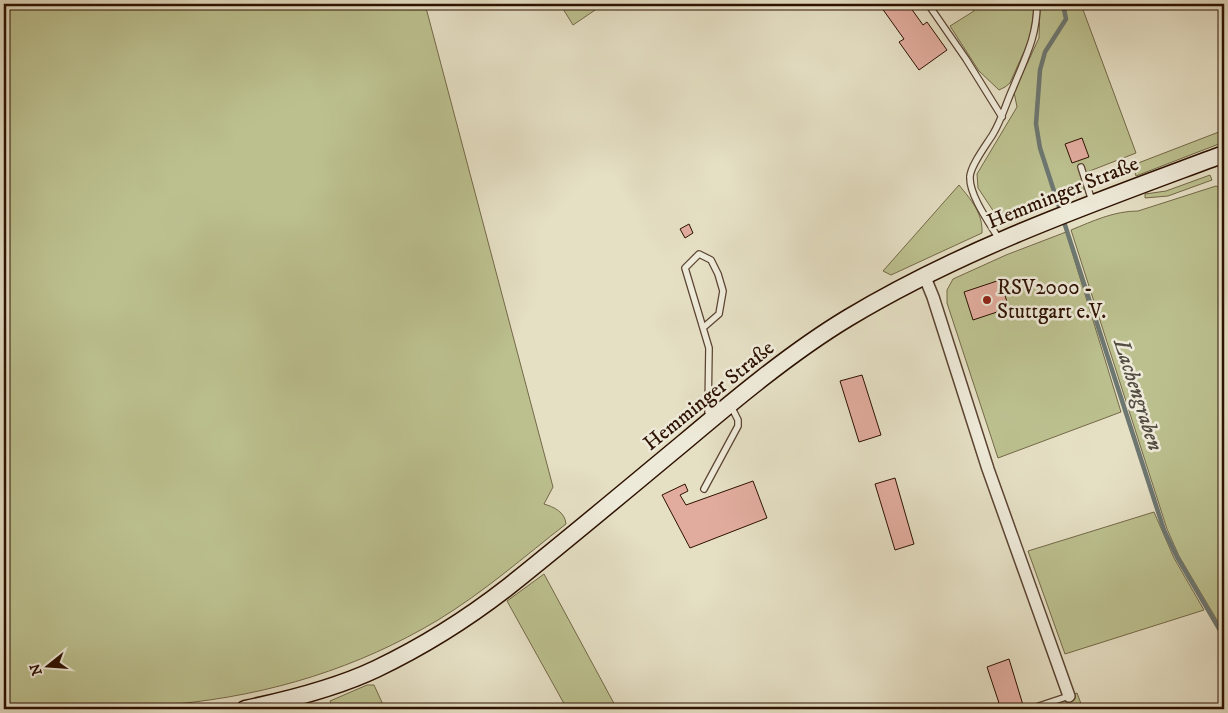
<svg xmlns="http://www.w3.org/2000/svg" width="1228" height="713" font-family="'IM FELL DW Pica',serif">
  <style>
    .green { fill: #bcc08f; stroke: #746848 }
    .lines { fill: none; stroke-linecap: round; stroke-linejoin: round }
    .stream { stroke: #6d7771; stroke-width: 4.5 }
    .building { fill: #e1ac9e; stroke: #2d1101 }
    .service-casing { stroke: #5b4432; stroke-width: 8 }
    .minor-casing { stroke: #5b4432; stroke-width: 14 }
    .secondary-casing { stroke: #2d1101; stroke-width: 19 }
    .service { stroke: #eeead9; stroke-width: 5.5 }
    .minor { stroke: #eeead9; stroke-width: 11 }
    .secondary { stroke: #eeead9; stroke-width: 16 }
    .poi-dot { fill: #8f2418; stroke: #eeead9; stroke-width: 2 }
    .labels { text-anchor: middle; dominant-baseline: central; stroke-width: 5; stroke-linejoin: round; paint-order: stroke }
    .street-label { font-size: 21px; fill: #2d1101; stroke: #eeead9 }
    .poi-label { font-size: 21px; fill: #2d1101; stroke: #eeead9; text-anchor: start }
    .water-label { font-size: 22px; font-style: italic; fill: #524c42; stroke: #eeead9 }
  </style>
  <rect width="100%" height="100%" fill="#e5dfc4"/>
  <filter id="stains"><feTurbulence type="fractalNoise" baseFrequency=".004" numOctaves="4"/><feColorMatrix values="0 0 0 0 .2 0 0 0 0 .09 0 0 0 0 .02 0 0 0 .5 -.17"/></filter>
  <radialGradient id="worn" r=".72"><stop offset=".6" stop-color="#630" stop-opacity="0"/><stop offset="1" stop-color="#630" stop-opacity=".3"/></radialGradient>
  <!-- green -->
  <g class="green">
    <path d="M4 4H425L553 487 544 504C554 507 565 512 566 524 525 556 484 592 438 620 358 668 270 695 176 704L4 709Z"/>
    <path d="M560 4H604L573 25Z"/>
    <path d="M972 4H1030L1034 7 1031 36 1010 83 1005 87 999 90 979 71 950 26 974 11Z"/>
    <path d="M1040 4H1084L1082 7 1136 153 1082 174 1085 187 1081 194 1002 224 978 188 977 174 1017 107 1014 92 1039 38Z"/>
    <path d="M1224 130V142L1136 176 1133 165Z"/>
    <path d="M1210 175 1212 180 1168 196 1145 198V194L1166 191Z"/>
    <path d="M959 185C971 200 983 213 982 233L891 275 883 271Z"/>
    <path d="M1216 186 1224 189V632L1179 556 1167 529 1071 230C1093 221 1114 211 1138 211Z"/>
    <path d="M1066 232 1121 412 998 458 947 303V290L953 279 1006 255Z"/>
    <path d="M1154 512 1174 558 1204 610 1065 654 1028 551Z"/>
    <path d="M544 574 617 709H567L507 601Z"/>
    <path d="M367 685H374L385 709H334L330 701Z"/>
    <path d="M1077 693 1083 709H1031Z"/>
  </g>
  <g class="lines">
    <!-- stream -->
    <path class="stream" d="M1063 4 1066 19 1045 52 1040 70 1036 124 1040 148 1164 530 1177 557 1224 637"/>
  </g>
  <!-- building -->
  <g class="building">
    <path d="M879 4H908L923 25 927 22 947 50 919 70 899 42 904 39Z"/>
    <path d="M1082 138 1089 157 1072 163 1065 144Z"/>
    <path d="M689 224 693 233 685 238 680 229Z"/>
    <path d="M1000 280 1009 308 973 320 964 292Z"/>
    <path d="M862 375 881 435 859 442 840 381Z"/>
    <path d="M895 478 914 544 895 550 875 484Z"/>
    <path d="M753 481 767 518 690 548 662 495 685 484 688 491 680 495 686 505Z"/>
    <path d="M1009 659 1023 705 1009 709H1001L987 667Z"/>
  </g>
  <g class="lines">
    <defs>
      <g id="service">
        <path d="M928 4 966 59 1002 117"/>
        <path d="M1081 167 1092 201"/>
        <path d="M999 239C990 224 969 195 970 177 970 166 987 144 993 134 1002 119 1006 103 1013 88 1025 58 1037 37 1037 4"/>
        <path d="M704 327 719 314 723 291 718 274 711 260 699 254 685 268 709 348 708 412 711 416"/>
        <path d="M704 489 738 426V420L731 406"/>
        <path d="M1030 709 1069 696"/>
      </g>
      <path id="minor" d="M924 275 933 297 988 469 1069 696"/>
      <path id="secondary" d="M245 709C288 700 336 688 376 669 424 646 467 619 508 587 567 540 624 492 682 444 733 401 790 353 848 318 966 247 1096 202 1224 154"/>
    </defs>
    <!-- service casing -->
    <use href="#service" class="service-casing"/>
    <!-- minor casing -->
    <use href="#minor" class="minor-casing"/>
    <!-- secondary casing -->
    <use href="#secondary" class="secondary-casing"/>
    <!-- service -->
    <use href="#service" class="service"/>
    <!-- minor -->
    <use href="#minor" class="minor"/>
    <!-- secondary -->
    <use href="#secondary" class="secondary"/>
  </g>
  <!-- markers -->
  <circle class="poi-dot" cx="987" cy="300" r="5"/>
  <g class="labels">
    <!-- street labels -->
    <g class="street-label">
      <text transform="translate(1063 193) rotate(-22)">Hemminger Straße</text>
      <text transform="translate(709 396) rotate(-39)">Hemminger Straße</text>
    </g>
    <!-- poi labels -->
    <g class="poi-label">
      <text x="997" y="288">RSV2000 -<tspan x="997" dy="24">Stuttgart e.V.</tspan></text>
    </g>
    <!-- water labels -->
    <g class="water-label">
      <text transform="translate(1138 395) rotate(72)">Lachengraben</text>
    </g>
  </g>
  <!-- margin -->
  <rect width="1228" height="713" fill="none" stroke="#e5dfc4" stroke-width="20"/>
  <rect x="5" y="5" width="1218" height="703" fill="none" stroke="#2d1101" stroke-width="2.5"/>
  <rect x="10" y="10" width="1208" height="693" fill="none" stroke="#2d1101"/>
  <!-- north arrow -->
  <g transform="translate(48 666) rotate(253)" stroke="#eeead9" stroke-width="4" paint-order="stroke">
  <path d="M0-4L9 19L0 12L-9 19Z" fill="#2d1101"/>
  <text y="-8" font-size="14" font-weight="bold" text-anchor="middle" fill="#2d1101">N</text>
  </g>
  <rect width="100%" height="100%" filter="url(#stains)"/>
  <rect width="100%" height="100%" fill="url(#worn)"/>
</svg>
